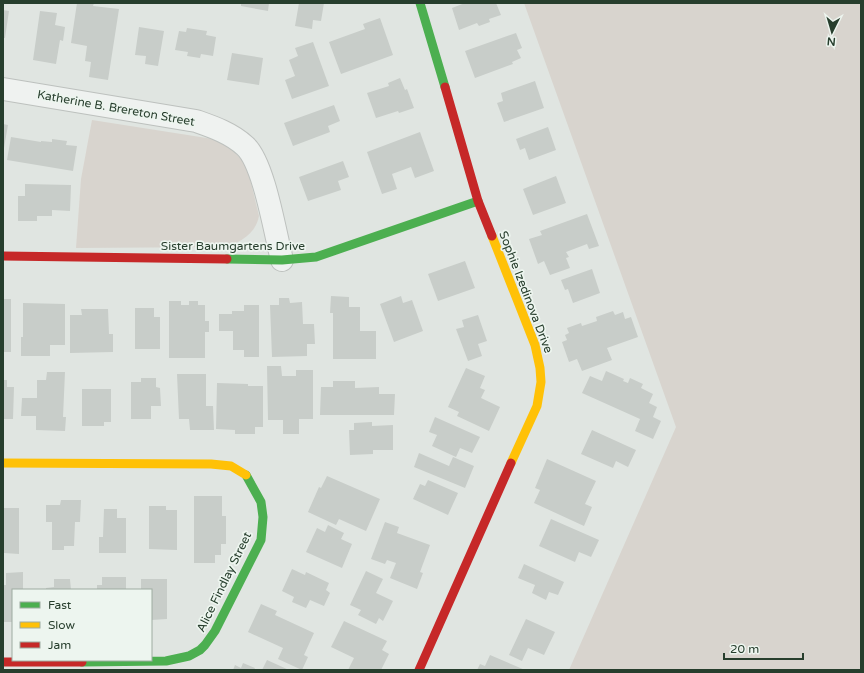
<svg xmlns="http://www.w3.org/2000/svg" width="864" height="673" font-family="'Varela Round',sans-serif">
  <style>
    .green { fill: #d8d4ce }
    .building { fill: #c8cdc9 }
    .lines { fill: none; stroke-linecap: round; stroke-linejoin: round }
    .street-casing { stroke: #bdc1be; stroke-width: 24 }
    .street { stroke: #eff2f0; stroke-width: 22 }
    .fast { stroke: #4caf50; stroke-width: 9 }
    .slow { stroke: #ffc107; stroke-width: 9 }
    .jam { stroke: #c62828; stroke-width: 9 }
    .labels { text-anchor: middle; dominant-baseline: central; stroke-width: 3.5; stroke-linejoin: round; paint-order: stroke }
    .street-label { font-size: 12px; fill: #273e2d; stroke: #edf5ef }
  </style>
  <rect width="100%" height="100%" fill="#e0e5e1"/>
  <!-- green -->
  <g class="green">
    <path d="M524 3H861V670H569L676 427Z"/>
    <path d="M92 120 213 139 232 149 247 166 259 216C256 233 240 243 224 247L76 248 81 179Z"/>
  </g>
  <!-- building -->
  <g class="building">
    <path d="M77 3H94L93 6 119 9 108 80 89 77 91 62 85 61 87 46 71 43Z"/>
    <path d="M241 3H269L268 11 241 6Z"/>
    <path d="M299 3H324L321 21 313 20 312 29 295 26Z"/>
    <path d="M465 3H496L501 15 489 19 490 22 479 26 477 23 459 30 452 8Z"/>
    <path d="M3 10 9 11 5 38H3Z"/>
    <path d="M40 11 57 13 55 25 65 27 63 41 60 40 56 64 33 60Z"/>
    <path d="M380 18 393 55 341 74 329 42 365 29 363 24Z"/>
    <path d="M139 27 164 31 158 66 145 64 146 56 135 55Z"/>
    <path d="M187 28 207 31 206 35 216 37 213 56 201 54 200 58 187 56 188 52 175 50 179 31 186 32Z"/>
    <path d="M516 33 522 48 517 50 521 58 512 62 513 64 475 78 465 51Z"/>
    <path d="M313 42 329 86 292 99 285 80 295 76 289 60 298 56 295 48Z"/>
    <path d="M232 53 263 58 259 85 227 80Z"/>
    <path d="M400 78 405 90 407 89 414 108 399 113 398 111 376 118 367 93 389 86 388 83Z"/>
    <path d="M535 81 544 108 504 122 497 103 503 101 501 93Z"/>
    <path d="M334 105 340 121 328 126 330 132 293 146 284 123Z"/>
    <path d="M3 124 8 125 4 148H3Z"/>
    <path d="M548 127 556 150 529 160 525 148 520 150 516 139Z"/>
    <path d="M420 132 434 171 415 178 411 167 392 174 397 189 382 194 367 152Z"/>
    <path d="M11 137 41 142V141L52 142V139L67 141 66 145 77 146 73 171 7 160Z"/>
    <path d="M343 161 349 177 338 181 341 190 308 201 299 177Z"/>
    <path d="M556 176 566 203 533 215 523 189Z"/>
    <path d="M25 184 71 185 70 211 52 210V216H37V221H18V196H25Z"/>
    <path d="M587 214 599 246 589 249 587 244 566 252 569 257 566 258 570 268 550 275 544 261 538 264 529 239 542 235 540 231Z"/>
    <path d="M465 261 475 288 438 301 428 274Z"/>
    <path d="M592 269 600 293 573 303 568 289 565 290 561 280Z"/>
    <path d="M331 296 349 297V307H360V331H376V359H333V313H330Z"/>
    <path d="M401 296 403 303 412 300 423 331 394 342 380 304Z"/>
    <path d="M279 298H289L290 303 302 302 303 324H314L315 344H307V356L272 357 270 305H279Z"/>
    <rect x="3" y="299" width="8" height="53"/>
    <path d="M169 301H181V305H189V301H198V305H205V321H209V332H205V358H169Z"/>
    <path d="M23 303 65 304V345H50V356H21V337H23Z"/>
    <path d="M244 305H259V357H244V350H233V331H219V314H232V311H244Z"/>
    <path d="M135 308H154V317H160V349H135Z"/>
    <path d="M81 309H108L109 334H113V352L70 353V315H82Z"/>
    <path d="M613 311 615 315 623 312 625 319 631 317 638 337 607 348 612 360 582 371 577 359 569 362 562 342 567 340 565 335 569 333 567 328 581 323 582 326 597 321 596 317Z"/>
    <path d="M478 315 487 341 478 344 482 356 468 361 456 329 464 327 462 320Z"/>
    <path d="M267 366H281L282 376H296V370H313V419H299V434H283V420H268Z"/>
    <path d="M466 368 485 376 480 388 485 390 481 398 500 407 489 431 457 416 459 412 448 407Z"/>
    <path d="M606 371 624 379 623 381 628 383 630 378 643 384 641 388 653 394 649 403 657 407 653 417 661 421 653 439 635 431 640 419 582 393 590 376 602 381Z"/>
    <path d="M47 372H65L63 417H66L65 431 36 430V416H21L22 398H37V380H46Z"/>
    <path d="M177 374H206V406H213L214 430H190L189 419H179Z"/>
    <path d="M141 378H156V387L160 388 161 406H151V419H131V382H141Z"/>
    <path d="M3 380H7V387H14L13 419H3Z"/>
    <path d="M333 381H355V388L379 387V394H395L394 415H320L321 387H333Z"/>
    <path d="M217 383 248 384V386H263V427H255V434H235V430L216 429Z"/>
    <path d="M82 389H111V422H104V426H82Z"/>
    <path d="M435 417 480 437 472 453 460 448 456 457 432 446 437 435 429 432Z"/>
    <path d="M372 422V426L393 425V450H373V454L350 455 349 430H354V423Z"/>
    <path d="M592 430 636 450 628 467 616 461 613 468 581 454Z"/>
    <path d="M419 453 449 466 453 457 474 466 465 488 414 467Z"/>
    <path d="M547 459 596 481 585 504 592 507 584 526 534 503 540 490 535 488Z"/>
    <path d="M327 476 380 499 366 531 339 519 336 525 308 512 319 487 321 488Z"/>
    <path d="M428 480 458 493 448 515 413 499 420 484 425 486Z"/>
    <path d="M194 496H222V516H226V544H221V555H215V563H194Z"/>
    <path d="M61 500H81L80 522H75L74 546H64V550H52V522H46V505H60Z"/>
    <path d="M149 506H166V510H177V550L149 549Z"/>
    <path d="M4 508H19V554L4 553Z"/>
    <path d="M104 509H117V518H126V553H99V537H103Z"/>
    <path d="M551 519 599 540 591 557 579 552 575 562 539 546Z"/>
    <path d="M385 522 399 527 397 533 430 545 420 572 423 573 417 589 390 578 396 563 387 560 385 564 371 559Z"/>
    <path d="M328 525 344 533 341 539 352 544 342 568 306 552 317 528 325 532Z"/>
    <path d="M524 564 564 582 558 595 549 592 546 600 532 593 535 585 518 578Z"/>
    <path d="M292 569 305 575 306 572 329 583 326 590 330 593 324 606 310 600 306 608 292 602 294 597 282 591Z"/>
    <path d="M366 571 383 579 376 593 393 601 383 621 379 618 376 624 358 615 361 610 350 605Z"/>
    <path d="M23 572V590H13V622H4L3 585H6V573Z"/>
    <path d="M102 577H126V590H97V585H102Z"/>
    <path d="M54 579H70L71 590H46V588L54 587Z"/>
    <path d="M141 579H167V619L151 620V590H141Z"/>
    <path d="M261 604 277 611 275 615 314 633 304 655 308 657 302 670 278 659 283 648 248 632Z"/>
    <path d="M526 619 555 632 544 655 528 648 522 661 509 655Z"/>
    <path d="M344 621 387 641 382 650 389 654 381 670H348L354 658 331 647Z"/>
    <path d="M490 655 525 670H477L480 664 485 666Z"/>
    <path d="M267 660 289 670H262Z"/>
    <path d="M243 663 255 668 254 670H233L235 665 241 668Z"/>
  </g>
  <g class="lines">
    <defs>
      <path id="street" d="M3 89 196 121C213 127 231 133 245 146 264 163 275 233 282 260"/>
    </defs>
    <!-- street casing -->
    <use href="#street" class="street-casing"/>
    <!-- street -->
    <use href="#street" class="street"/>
    <!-- fast -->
    <g class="fast">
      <path d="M420 3 445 87"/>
      <path d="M227 259 282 260 316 257 478 201"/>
      <path d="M82 662 166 661 189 656 200 650 205 645 215 631 261 540 263 517 261 502 246 475"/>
    </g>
    <!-- slow -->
    <g class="slow">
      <path d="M492 236 535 345 540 368 541 382 537 406 511 463"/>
      <path d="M3 463 211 464 231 466 246 475"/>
    </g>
    <!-- jam -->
    <g class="jam">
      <path d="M445 87 478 201 492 236"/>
      <path d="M3 256 227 259"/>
      <path d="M3 662H82"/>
      <path d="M419 670 511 463"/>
    </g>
  </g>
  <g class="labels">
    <!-- street labels -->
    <g class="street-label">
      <text transform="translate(116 108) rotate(10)">Katherine B. Brereton Street</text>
      <text x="233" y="246">Sister Baumgartens Drive</text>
      <text transform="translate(526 292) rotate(69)">Sophie Izedinova Drive</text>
      <text transform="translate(224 582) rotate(-64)">Alice Findlay Street</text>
    </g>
  </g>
  <!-- border -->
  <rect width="864" height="673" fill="none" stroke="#273e2d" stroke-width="8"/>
  <!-- legend -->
  <rect x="12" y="589" width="140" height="72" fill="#edf5ef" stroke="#9eaca1"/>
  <rect x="20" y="602" width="20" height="6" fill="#4caf50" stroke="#9eaca1"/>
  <text x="48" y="609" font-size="12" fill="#273e2d">Fast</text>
  <rect x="20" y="622" width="20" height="6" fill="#ffc107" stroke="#9eaca1"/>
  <text x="48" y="629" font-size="12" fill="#273e2d">Slow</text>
  <rect x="20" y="642" width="20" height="6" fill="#c62828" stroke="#9eaca1"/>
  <text x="48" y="649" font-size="12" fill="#273e2d">Jam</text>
  <!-- north arrow -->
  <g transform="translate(832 32) rotate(185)" stroke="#edf5ef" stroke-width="3" paint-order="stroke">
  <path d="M0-3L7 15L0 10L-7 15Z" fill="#273e2d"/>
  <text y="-6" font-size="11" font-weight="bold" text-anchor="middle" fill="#273e2d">N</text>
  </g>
  <!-- scale -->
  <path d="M724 653v6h79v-6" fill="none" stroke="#273e2d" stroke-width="2"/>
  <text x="730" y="653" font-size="12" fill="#273e2d" stroke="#edf5ef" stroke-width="3" paint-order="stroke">20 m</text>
</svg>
